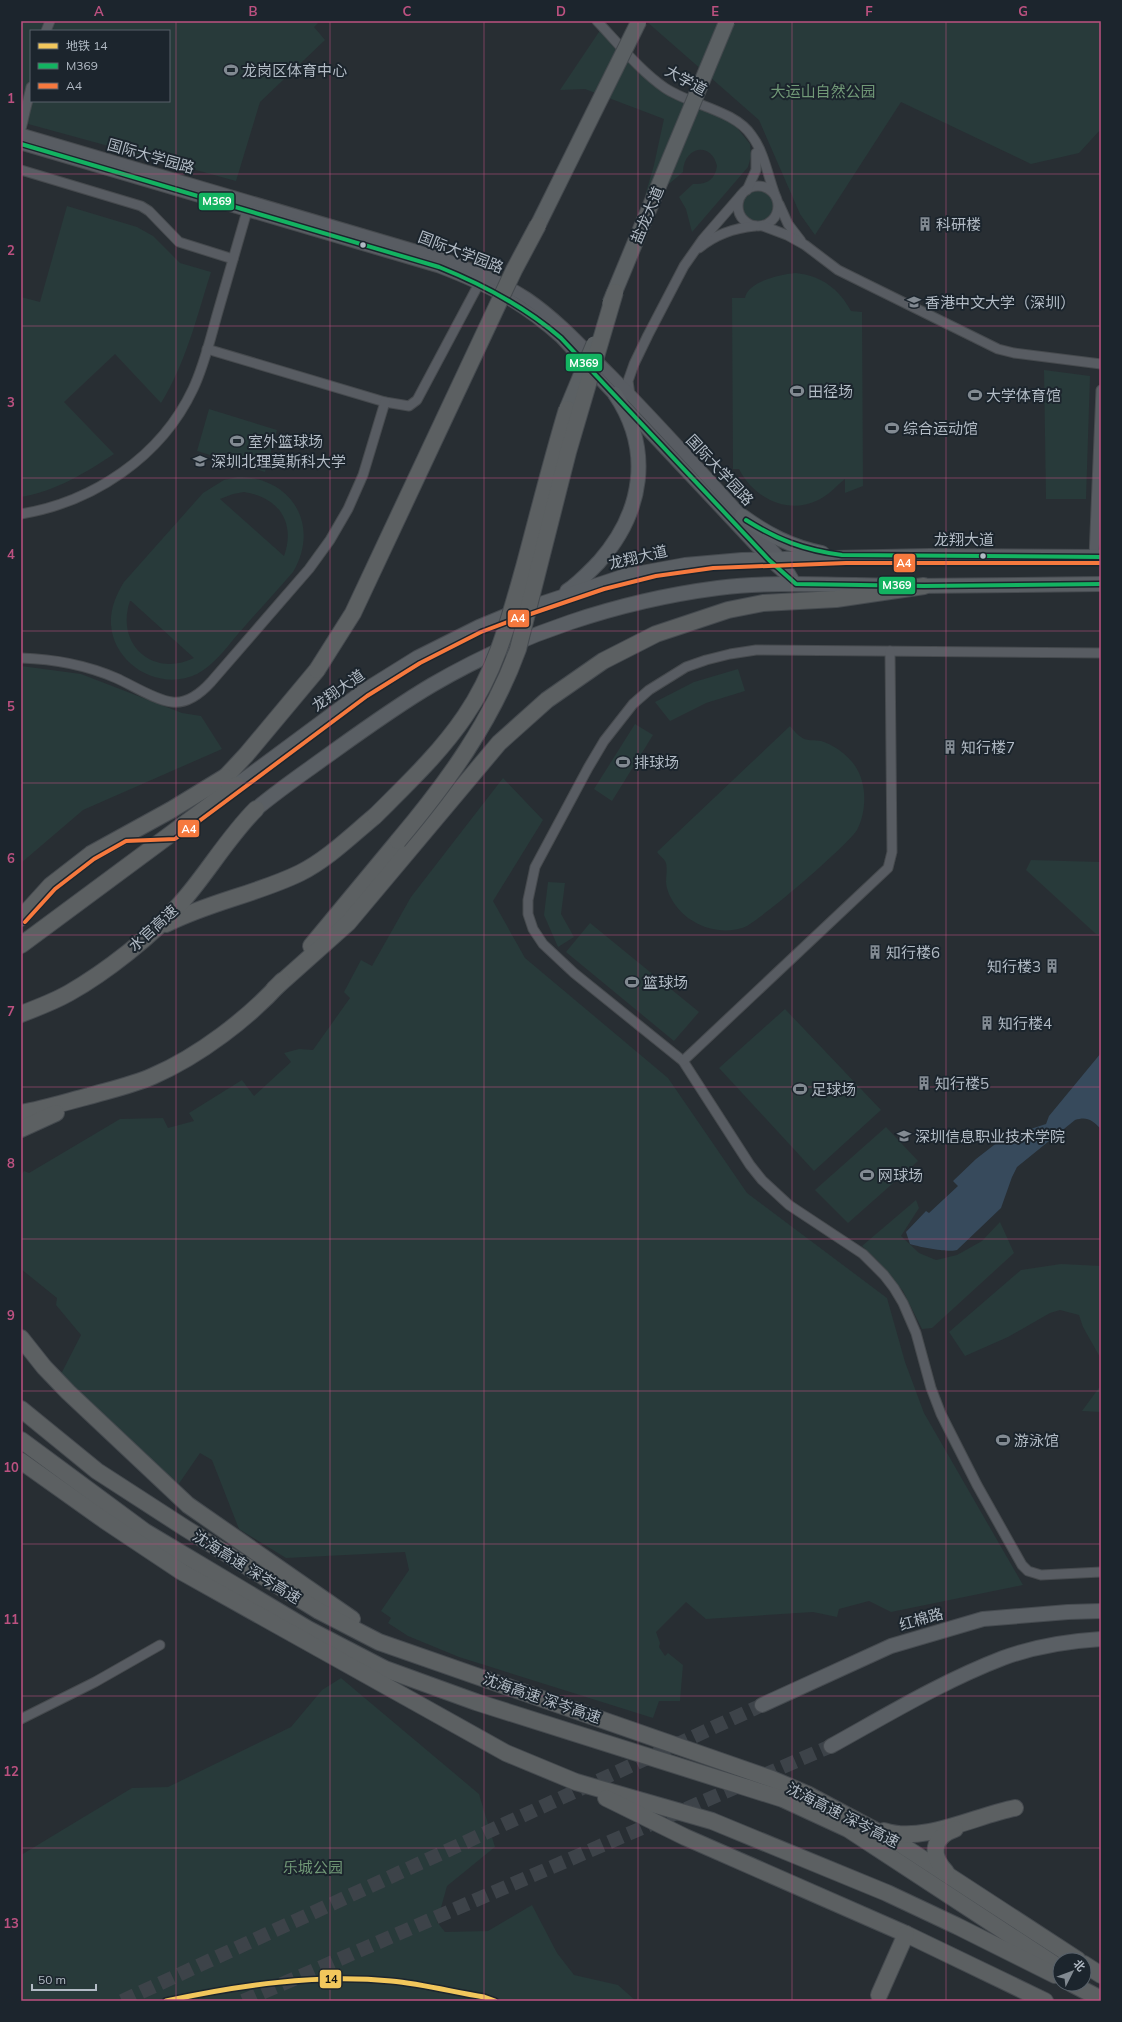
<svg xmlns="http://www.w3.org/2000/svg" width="1122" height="2022" font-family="Mulish,'Noto Sans SC',sans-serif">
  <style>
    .green { fill: #283a3a; fill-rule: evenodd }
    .water { fill: #374a5c }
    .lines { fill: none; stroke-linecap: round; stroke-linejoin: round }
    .primary-tunnel { stroke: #3d4349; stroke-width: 14; stroke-dasharray: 14 7; stroke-linecap: butt }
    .minor-casing { stroke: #464a4e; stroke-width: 11 }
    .tertiary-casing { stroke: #464a4e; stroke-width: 13 }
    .primary-casing { stroke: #464b50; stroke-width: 16 }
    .motorway-casing { stroke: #454a4f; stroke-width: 18 }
    .minor { stroke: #585c62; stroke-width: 9 }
    .tertiary { stroke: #585c62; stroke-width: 11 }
    .primary { stroke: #5a5f64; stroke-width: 14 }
    .motorway { stroke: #5c6062; stroke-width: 16 }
    .trunk-bridge-casing { stroke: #454a4f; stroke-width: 17; stroke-linecap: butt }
    .motorway-bridge-casing { stroke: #454a4f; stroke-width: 18; stroke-linecap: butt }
    .trunk-bridge { stroke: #5b6063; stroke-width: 15 }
    .motorway-bridge { stroke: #5c6062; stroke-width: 16 }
    .bus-1-casing { stroke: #1c252d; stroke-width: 7 }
    .bus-2-casing { stroke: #1c252d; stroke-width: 7 }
    .bus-1 { stroke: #13b361; stroke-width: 4 }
    .bus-2 { stroke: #f6793e; stroke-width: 4 }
    .metro-1-casing { stroke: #1c252d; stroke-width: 8 }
    .metro-1 { stroke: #f2c75c; stroke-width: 5 }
    .grid { fill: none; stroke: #bc5180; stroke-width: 1; stroke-opacity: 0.55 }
    .bus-dot { fill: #b2bbc5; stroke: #1c252d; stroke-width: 1.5 }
    .labels { text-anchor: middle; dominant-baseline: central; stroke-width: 4; stroke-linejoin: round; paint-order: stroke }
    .poi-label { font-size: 15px; fill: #b2bbc5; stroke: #1c252d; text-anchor: start }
    .street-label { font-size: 15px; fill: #b2bbc5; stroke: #1c252d }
    .park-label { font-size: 15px; fill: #719977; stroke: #1c252d }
    .line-badge { stroke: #1c252d; stroke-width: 1.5 }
    .badge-label { font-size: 11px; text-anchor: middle; font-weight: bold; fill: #fff }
    .pale-badge-label { font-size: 11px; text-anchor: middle; font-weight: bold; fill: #111 }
    .neatline { fill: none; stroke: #bc5180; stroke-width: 1.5 }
    .grid-label { font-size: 13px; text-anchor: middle; font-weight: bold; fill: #bc5180 }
  </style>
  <rect width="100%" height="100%" fill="#282e33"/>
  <!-- green -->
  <g class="green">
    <path d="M21 21H315L318 23 314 27 325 40 260 102 236 181 21 122ZM31 31H169V101H31Z"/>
    <path d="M646 21H1101V129L1079 153 1031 164 901 102 815 235 800 214 759 120Z"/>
    <path d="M601 29 648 79 734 124 750 144 751 156 748 167 692 232 686 209 679 197 693 184C706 185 715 180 717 166 712 142 684 145 683 172L670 183 645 196 654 165 664 119 585 89 560 90Z"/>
    <circle cx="758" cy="206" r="15"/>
    <path d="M67 206 137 227 153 236 180 263 211 272C197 316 186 363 161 403L115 354 64 402 114 454C85 473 56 491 21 497V297L40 302Z"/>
    <path d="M796 273C822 276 839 289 851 311L862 312 863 486 845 493V479C835 487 828 496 816 501 786 515 752 496 739 469H733L732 298H745C748 281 782 274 796 273Z"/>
    <path d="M1044 370 1090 376 1086 499H1046Z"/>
    <path d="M209 409 277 430 265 472 197 451Z"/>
    <path d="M237 477C291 476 321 525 293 572 275 593 256 613 238 634 226 648 214 665 197 674 160 692 114 665 111 625 110 609 116 595 124 582L203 493 224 480ZM244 492C279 497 296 523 284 556L220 499 233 494ZM130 601H131L194 658C153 678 115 644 130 601Z"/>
    <path d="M21 666 81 674 182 713 201 716 222 749 83 810 21 863Z"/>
    <path d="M738 669 745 691 706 703 670 721 655 702 694 682Z"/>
    <path d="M635 724 653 735 612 801 594 789Z"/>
    <path d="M790 726C793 729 797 735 801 737 805 741 815 740 821 741 835 745 852 758 858 771 867 788 866 813 857 830 850 843 756 925 742 928 726 933 707 930 693 921 680 914 667 897 666 882 666 876 668 866 665 861 663 858 659 855 657 852Z"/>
    <path d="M503 778 543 820 493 901 525 958 668 1078 747 1193 887 1298 905 1362 924 1413 1023 1585 891 1612 869 1601 839 1609 837 1617 813 1612 706 1619 686 1602 656 1632 660 1643 659 1647 665 1656 668 1653 683 1665 680 1701H659L653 1718 459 1657 408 1636 388 1623 391 1618 381 1611 409 1570 405 1552 286 1558 239 1529 212 1460 200 1453 178 1485 61 1374 81 1335 56 1305 57 1298 21 1269V1175L24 1171 29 1173 120 1119 163 1118 168 1128 194 1121 189 1113 242 1080 254 1096 291 1062 284 1053 299 1049 313 1050 350 998 344 992 361 960 372 966 411 897Z"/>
    <path d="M1031 860 1101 862V934H1096L1026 870Z"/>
    <path d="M548 882 565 883 561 914 574 937 558 947 544 915Z"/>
    <path d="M590 923 699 1012 674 1041 566 952Z"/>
    <path d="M785 1009 881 1110 814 1171 719 1068Z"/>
    <path d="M886 1127 918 1161 848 1223 815 1190Z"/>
    <path d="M916 1200 919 1208 901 1236 919 1253 936 1260 957 1255 982 1241 1000 1222 1014 1253 932 1328 922 1329 903 1291 878 1261 862 1246Z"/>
    <path d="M1061 1264 1101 1266V1359L1083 1327 1079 1315 1060 1310 1050 1313 1008 1337 965 1356 949 1332 1021 1270Z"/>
    <path d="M1101 1385V1412L1082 1411Z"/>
    <path d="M341 1678 479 1794 495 1847 447 1886 437 1922 445 1932 488 1931 532 1905 557 1953 574 1975 618 1985 636 2001H21V1855L132 1788 168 1787 291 1727 322 1690Z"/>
  </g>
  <!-- water -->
  <path class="water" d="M1101 1053V1129C1092 1120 1087 1116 1075 1120L1017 1167 1012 1177 1001 1208 957 1250C950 1253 919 1247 910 1244L906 1232 926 1211 929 1213 958 1186 953 1181 976 1159 1003 1138 1046 1124 1049 1116Z"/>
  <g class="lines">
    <!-- primary-tunnel -->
    <g class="primary-tunnel">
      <path d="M122 2001 762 1705"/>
      <path d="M243 2001 831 1746"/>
    </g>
    <defs>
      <g id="minor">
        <path d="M597 21C618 43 639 70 665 88 690 105 735 110 752 136 764 152 768 176 775 195"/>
        <path d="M46 31 50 21"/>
        <path d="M21 129 31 87"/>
        <path d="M21 170 141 206 149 211 179 242 233 259"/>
        <circle cx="758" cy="206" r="20"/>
        <path d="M747 190 756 170V153"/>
        <path d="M779 204 788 224 801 241"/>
        <path d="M763 226 787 235 805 245 838 270 998 349 1014 353 1101 364"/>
        <path d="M699 248C716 234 734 228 755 226"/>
        <path d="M207 349 385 402 409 406 417 400 482 278"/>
        <path d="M630 395 628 381 634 364 648 335 684 266 703 239 742 194"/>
        <path d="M21 514C93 502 161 457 193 389 204 366 210 340 217 315 228 278 238 241 249 204"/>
        <path d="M1094 557 1101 390"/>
        <path d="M1101 653 756 650 730 654 706 660 686 667 649 690 633 704 604 741 588 768 535 867 528 900V914L533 929 543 944 574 973 683 1061 750 1165 762 1180 789 1205 863 1254 884 1275 894 1288 903 1303 916 1333 931 1388 941 1414 977 1485 1022 1565 1028 1571 1041 1575 1101 1572"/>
        <path d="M21 658C54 659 86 665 116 678 132 685 155 700 172 702 188 704 201 693 211 682L309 569 330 540 348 509 363 475 385 402"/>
        <path d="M683 1061 888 868 892 852 890 651"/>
        <path d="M21 1719 95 1682 160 1645"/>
      </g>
      <g id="tertiary">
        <path d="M21 134 442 258C472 269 501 281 527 298 558 319 584 348 610 374 669 434 725 497 781 559L796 584"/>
        <path d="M21 144 439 267C488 286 521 302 561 338L769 560 788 577"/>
      </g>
      <g id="primary">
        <path d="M742 516C767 534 791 547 822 553"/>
        <path d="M913 586 1101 584"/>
        <path d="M567 591C579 583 589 572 599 562 643 512 653 450 615 394"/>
        <path d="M237 785 364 691 417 658 479 627 508 615 625 576 685 565 742 560 930 556 1101 557"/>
        <path d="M256 809C281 788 308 770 334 751 366 728 398 705 432 685 519 634 618 601 718 588 775 581 834 585 892 586"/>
        <path d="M762 1705 891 1646 983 1619 1068 1612 1101 1611"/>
        <path d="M831 1746C887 1715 943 1681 1003 1658 1033 1647 1069 1641 1101 1639"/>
      </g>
      <g id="motorway">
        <path d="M218 785 246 755 317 670"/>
        <path d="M21 918 51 885 91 854 171 810 225 777"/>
        <path d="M166 924C209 902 257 894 300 873 328 859 352 835 375 816"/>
        <path d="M21 945 237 785"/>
        <path d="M311 946 398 841"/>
        <path d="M274 989 348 923 499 743 547 700 603 661 656 634 728 610 763 603 836 599 924 586"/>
        <path d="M21 1014C37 1008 53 1002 69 993 106 972 152 936 180 904 207 874 227 838 256 809"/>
        <path d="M21 1113C44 1109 66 1102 89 1096 110 1090 133 1085 153 1076 199 1056 249 1018 282 981"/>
        <path d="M21 1129 56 1113"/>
        <path d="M21 1338 44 1367 68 1392 188 1505 352 1619"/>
        <path d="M21 1409 97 1471 185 1528 319 1611 379 1642 772 1779 807 1794 897 1842 1078 1960"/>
        <path d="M21 1440 144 1531 308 1629 385 1669 476 1702 748 1788 783 1799 848 1829 1060 1968"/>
        <path d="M21 1461 104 1520 182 1572 506 1753 576 1782 712 1821 887 1893 957 1926 1055 1975"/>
        <path d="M606 1798 685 1837 906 1934 1045 2001"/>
        <path d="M884 1831C923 1844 977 1815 1015 1808"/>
        <path d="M946 1872C930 1855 932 1837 955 1829"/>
        <path d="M1084 1964 1101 1975"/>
        <path d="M1072 1984 1101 1999"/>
        <path d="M879 1995 906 1934"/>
      </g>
    </defs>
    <!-- minor casing -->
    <use href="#minor" class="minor-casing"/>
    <!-- tertiary casing -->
    <use href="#tertiary" class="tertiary-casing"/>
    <!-- primary casing -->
    <use href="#primary" class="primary-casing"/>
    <!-- motorway casing -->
    <use href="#motorway" class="motorway-casing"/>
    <!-- minor -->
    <use href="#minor" class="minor"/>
    <!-- tertiary -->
    <use href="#tertiary" class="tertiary"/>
    <!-- primary -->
    <use href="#primary" class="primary"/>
    <!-- motorway -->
    <use href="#motorway" class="motorway"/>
    <defs>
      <g id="trunk-bridge">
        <path d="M538 225 639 21"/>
        <path d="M610 303 727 21"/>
        <path d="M567 409 594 344"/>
      </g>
      <g id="motorway-bridge">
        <path d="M317 670 353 613 514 270 538 225"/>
        <path d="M375 816C407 784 440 753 465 716 496 671 509 620 524 567 538 515 551 462 567 409"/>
        <path d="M398 841C447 783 492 721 518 649L568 452 615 292"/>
      </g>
    </defs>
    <!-- trunk-bridge casing -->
    <use href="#trunk-bridge" class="trunk-bridge-casing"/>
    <!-- motorway-bridge casing -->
    <use href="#motorway-bridge" class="motorway-bridge-casing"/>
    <!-- trunk-bridge -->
    <use href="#trunk-bridge" class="trunk-bridge"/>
    <!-- motorway-bridge -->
    <use href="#motorway-bridge" class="motorway-bridge"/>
    <defs>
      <g id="bus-1">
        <path d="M21 144 439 267C484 285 524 306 561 338L769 560 796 584 924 586 1101 584"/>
        <path d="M746 520C778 540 804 550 842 555L1101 557"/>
      </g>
      <path id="bus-2" d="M25 922 55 889 94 859 126 841 175 839 367 696 420 663 481 632 510 621 604 589 656 576 713 568 846 563H1101"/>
    </defs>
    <!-- bus-1 casing -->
    <use href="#bus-1" class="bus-1-casing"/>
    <!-- bus-2 casing -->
    <use href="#bus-2" class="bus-2-casing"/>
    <!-- bus-1 -->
    <use href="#bus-1" class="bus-1"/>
    <!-- bus-2 -->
    <use href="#bus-2" class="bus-2"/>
    <defs>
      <path id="metro-1" d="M166 2001C240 1985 316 1974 391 1981 423 1984 453 1992 484 1997L495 2001"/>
    </defs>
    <!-- metro-1 casing -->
    <use href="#metro-1" class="metro-1-casing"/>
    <!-- metro-1 -->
    <use href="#metro-1" class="metro-1"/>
  </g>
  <!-- grid -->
  <path class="grid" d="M176 21V2001M330 21V2001M484 21V2001M638 21V2001M792 21V2001M946 21V2001M21 174H1101M21 326H1101M21 478H1101M21 631H1101M21 783H1101M21 935H1101M21 1087H1101M21 1239H1101M21 1391H1101M21 1544H1101M21 1696H1101M21 1848H1101"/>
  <!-- icons -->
  <defs>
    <symbol id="stadium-bare" viewBox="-9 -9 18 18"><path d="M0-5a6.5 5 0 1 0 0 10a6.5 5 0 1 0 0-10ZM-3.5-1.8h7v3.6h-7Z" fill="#828a92" stroke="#1c252d" stroke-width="2.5" paint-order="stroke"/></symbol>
    <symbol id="building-bare" viewBox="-9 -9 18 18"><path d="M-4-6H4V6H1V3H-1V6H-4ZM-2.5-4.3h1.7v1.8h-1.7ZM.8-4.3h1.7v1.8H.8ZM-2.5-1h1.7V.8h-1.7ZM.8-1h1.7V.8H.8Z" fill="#828a92" stroke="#1c252d" stroke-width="2.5" paint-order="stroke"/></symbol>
    <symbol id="university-bare" viewBox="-9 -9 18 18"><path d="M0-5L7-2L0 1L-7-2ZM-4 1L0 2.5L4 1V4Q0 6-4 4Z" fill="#828a92" stroke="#1c252d" stroke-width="2.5" paint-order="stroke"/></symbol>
  </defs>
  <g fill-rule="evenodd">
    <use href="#stadium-bare" x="221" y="60" width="20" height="20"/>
    <use href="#building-bare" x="915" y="214" width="20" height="20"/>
    <use href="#university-bare" x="904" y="292" width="20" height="20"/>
    <use href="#stadium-bare" x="787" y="381" width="20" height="20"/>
    <use href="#stadium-bare" x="965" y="385" width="20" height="20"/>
    <use href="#stadium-bare" x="882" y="418" width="20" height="20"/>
    <use href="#stadium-bare" x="227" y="431" width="20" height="20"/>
    <use href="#university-bare" x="190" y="451" width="20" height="20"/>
    <use href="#building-bare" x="940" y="737" width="20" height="20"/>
    <use href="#stadium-bare" x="613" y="752" width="20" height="20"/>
    <use href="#building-bare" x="865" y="942" width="20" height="20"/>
    <use href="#building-bare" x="1042" y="956" width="20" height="20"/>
    <use href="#stadium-bare" x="622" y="972" width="20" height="20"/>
    <use href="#building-bare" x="977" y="1013" width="20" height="20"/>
    <use href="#building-bare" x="914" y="1073" width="20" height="20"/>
    <use href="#stadium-bare" x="790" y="1079" width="20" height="20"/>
    <use href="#university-bare" x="894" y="1126" width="20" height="20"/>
    <use href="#stadium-bare" x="857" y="1165" width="20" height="20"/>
    <use href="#stadium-bare" x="993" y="1430" width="20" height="20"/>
  </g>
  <!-- markers -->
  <g class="bus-dot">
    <circle cx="363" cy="245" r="3.5"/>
    <circle cx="983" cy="556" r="3.5"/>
  </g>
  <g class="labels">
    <!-- poi labels -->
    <g class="poi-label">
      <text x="242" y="70">龙岗区体育中心</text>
      <text x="936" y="224">科研楼</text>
      <text x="925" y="302">香港中文大学（深圳）</text>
      <text x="808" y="391">田径场</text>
      <text x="986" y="395">大学体育馆</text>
      <text x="903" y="428">综合运动馆</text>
      <text x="248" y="441">室外篮球场</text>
      <text x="211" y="461">深圳北理莫斯科大学</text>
      <text x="961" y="747">知行楼7</text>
      <text x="634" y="762">排球场</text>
      <text x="886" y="952">知行楼6</text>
      <text x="1041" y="966" text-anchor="end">知行楼3</text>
      <text x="643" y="982">篮球场</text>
      <text x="998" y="1023">知行楼4</text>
      <text x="935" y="1083">知行楼5</text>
      <text x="811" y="1089">足球场</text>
      <text x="915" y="1136">深圳信息职业技术学院</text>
      <text x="878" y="1175">网球场</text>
      <text x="1014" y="1440">游泳馆</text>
    </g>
    <!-- street labels -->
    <g class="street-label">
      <text transform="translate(686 80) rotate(29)">大学道</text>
      <text transform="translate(151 156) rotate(16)">国际大学园路</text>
      <text transform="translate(647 215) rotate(-67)">盐龙大道</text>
      <text transform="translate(461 252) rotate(21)">国际大学园路</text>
      <text transform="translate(720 470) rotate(47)">国际大学园路</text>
      <text x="964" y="539">龙翔大道</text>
      <text transform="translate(638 557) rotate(-13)">龙翔大道</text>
      <text transform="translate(338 690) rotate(-35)">龙翔大道</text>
      <text transform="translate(153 928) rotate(-42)">水官高速</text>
      <text transform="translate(247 1567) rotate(32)">沈海高速 深岑高速</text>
      <text transform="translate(921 1619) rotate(-16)">红棉路</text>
      <text transform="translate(542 1698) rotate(19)">沈海高速 深岑高速</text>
      <text transform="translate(843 1815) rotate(27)">沈海高速 深岑高速</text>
    </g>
    <!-- park labels -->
    <g class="park-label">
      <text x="823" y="91">大运山自然公园</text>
      <text x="313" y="1867">乐城公园</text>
    </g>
  </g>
  <g class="line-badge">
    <rect x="198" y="192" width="37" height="19" rx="4" fill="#13b361"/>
    <rect x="565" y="353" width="38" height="19" rx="4" fill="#13b361"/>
    <rect x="893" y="553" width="23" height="20" rx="4" fill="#f6793e"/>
    <rect x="878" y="576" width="38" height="19" rx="4" fill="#13b361"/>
    <rect x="507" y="609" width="23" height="19" rx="4" fill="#f6793e"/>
    <rect x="177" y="819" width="23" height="19" rx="4" fill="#f6793e"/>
    <rect x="319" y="1969" width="23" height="20" rx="4" fill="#f2c75c"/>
  </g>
  <g class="badge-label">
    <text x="217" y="205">M369</text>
    <text x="584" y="367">M369</text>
    <text x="904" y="567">A4</text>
    <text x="897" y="589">M369</text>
    <text x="518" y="622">A4</text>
    <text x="189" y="833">A4</text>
  </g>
  <g class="pale-badge-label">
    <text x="331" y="1983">14</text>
  </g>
  <!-- border -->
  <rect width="1122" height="2022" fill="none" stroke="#1c252d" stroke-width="44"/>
  <!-- legend -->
  <rect x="30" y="30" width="140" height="72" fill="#1c252d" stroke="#58616a"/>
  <rect x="38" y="43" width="20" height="6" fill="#f2c75c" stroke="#58616a"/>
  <text x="66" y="50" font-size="12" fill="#b2bbc5">地铁 14</text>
  <rect x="38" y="63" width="20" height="6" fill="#13b361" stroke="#58616a"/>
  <text x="66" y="70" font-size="12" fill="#b2bbc5">M369</text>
  <rect x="38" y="83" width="20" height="6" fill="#f6793e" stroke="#58616a"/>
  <text x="66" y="90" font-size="12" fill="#b2bbc5">A4</text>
  <!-- north arrow -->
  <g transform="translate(1072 1972) rotate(48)"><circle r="19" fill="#1c252d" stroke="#58616a"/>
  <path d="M0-3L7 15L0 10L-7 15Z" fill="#828a92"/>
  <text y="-6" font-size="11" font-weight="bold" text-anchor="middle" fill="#b2bbc5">北</text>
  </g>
  <!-- scale -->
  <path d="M32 1984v6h64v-6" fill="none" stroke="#b2bbc5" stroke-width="2"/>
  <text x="38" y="1984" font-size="12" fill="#b2bbc5" stroke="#1c252d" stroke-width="3" paint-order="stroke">50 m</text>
  <rect x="22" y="22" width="1078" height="1978" class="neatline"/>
  <g class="grid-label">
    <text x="99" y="16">A</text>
    <text x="253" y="16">B</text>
    <text x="407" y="16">C</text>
    <text x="561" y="16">D</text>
    <text x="715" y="16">E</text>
    <text x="869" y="16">F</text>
    <text x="1023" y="16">G</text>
    <text x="11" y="103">1</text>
    <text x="11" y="255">2</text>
    <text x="11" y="407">3</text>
    <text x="11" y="559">4</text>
    <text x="11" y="711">5</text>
    <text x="11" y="863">6</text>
    <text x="11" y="1016">7</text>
    <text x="11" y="1168">8</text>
    <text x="11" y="1320">9</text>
    <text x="11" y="1472">10</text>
    <text x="11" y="1624">11</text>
    <text x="11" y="1776">12</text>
    <text x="11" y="1928">13</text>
  </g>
</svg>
